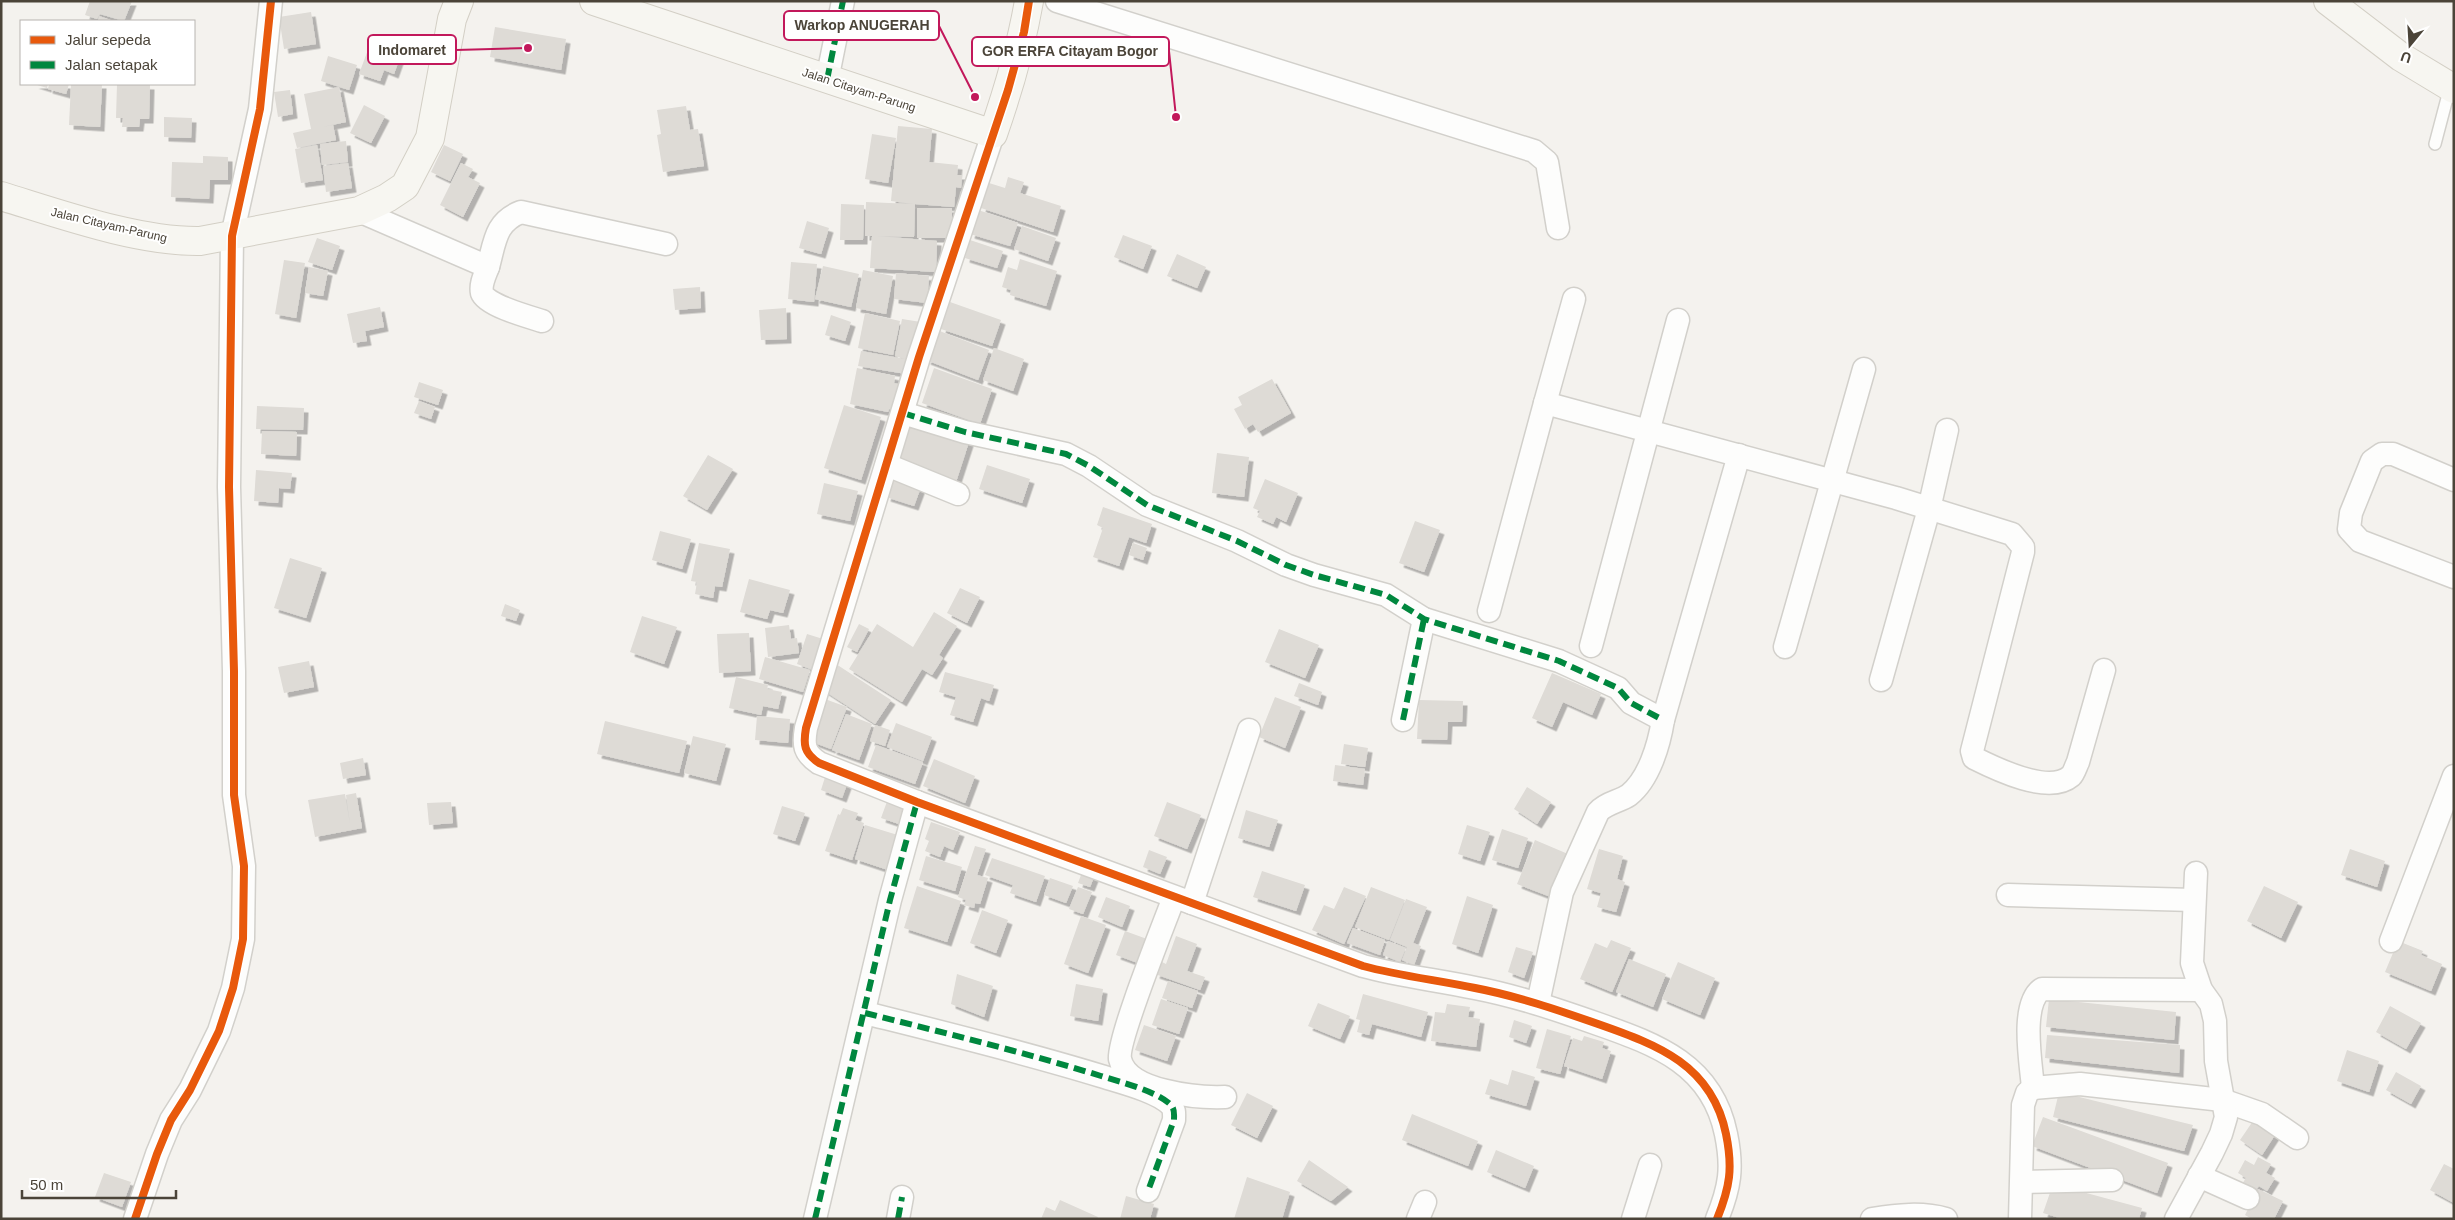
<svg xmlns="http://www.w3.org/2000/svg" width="2455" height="1220" font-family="Arial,sans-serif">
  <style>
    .building { fill: #dedbd6; filter: url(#shadow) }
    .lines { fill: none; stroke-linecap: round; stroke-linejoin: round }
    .lane-casing { stroke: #d2d0cb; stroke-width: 14 }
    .street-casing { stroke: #d2d0cb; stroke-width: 25 }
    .secondary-casing { stroke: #d3cfc5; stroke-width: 30 }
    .lane { stroke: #fdfdfc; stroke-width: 11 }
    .street { stroke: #fdfdfc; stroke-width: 22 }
    .secondary { stroke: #f7f6f1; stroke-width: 28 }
    .quiet { stroke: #00873e; stroke-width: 6; stroke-dasharray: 12 6; stroke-linecap: butt }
    .cycleway-casing { stroke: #fff; stroke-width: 11 }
    .cycleway { stroke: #e8590c; stroke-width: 8 }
    .labels { text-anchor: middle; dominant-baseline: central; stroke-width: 4; stroke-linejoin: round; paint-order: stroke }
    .street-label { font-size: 12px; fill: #4b4439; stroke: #fff }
    .leader { fill: none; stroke: #c2185b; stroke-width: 2 }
    .callout-dot { fill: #c2185b; stroke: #fff; stroke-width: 2 }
    .callout { fill: #fff; stroke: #c2185b; stroke-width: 2 }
    .callout-label { font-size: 14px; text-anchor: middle; font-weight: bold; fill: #4b4439 }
  </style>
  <defs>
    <filter id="shadow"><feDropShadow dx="4.5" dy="4.5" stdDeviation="0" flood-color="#0004"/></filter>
  </defs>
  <rect width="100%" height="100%" fill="#f4f2ee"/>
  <!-- building -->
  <g class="building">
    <path d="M90 1H132L124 21 100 14 97 19 85 15Z"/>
    <path d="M311 12 316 44 284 49 279 17Z"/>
    <path d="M99 16 113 21H98Z"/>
    <path d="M495 27 566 39 561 70 490 57Z"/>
    <path d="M369 47 399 60 394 74 384 70 380 81 359 74Z"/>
    <path d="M328 56 357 65 349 90 321 81Z"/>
    <path d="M34 84H48L47 88Z"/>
    <path d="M49 84H69L66 94 48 89Z"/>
    <path d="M71 84H102L100 127 69 125Z"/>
    <path d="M117 84 150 85 149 119H140L139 127H122L123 118H116Z"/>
    <path d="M339 87 346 122 322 127 333 125 336 140 297 148 293 133 311 129 304 94Z"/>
    <path d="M290 90 293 114 278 117 274 92Z"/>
    <path d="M364 105 385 116 371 143 350 133Z"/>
    <path d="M686 106 690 130 698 129 704 166 663 172 657 135 661 134 657 110Z"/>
    <path d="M164 117 192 118 191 138 164 137Z"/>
    <path d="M898 126 932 129 929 162 958 165 957 175H962L961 188 956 187 954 207 915 204 914 237 878 236 937 241 936 272 870 268 872 236H865L866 202 913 204 891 201Z"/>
    <path d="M872 134 896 138 888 183 865 179Z"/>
    <path d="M346 141 348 162 322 165 320 144Z"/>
    <path d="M317 145 323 180 301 183 295 149Z"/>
    <path d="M444 145 463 154 450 181 431 172Z"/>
    <path d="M203 156 228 157V180H210L209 199 171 197 172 162 203 163Z"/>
    <path d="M348 163 352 188 326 192 323 166Z"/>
    <path d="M461 163 473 169 468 177 480 183 463 217 440 205Z"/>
    <path d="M1008 177 1024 182 1020 193 1061 206 1053 232 981 208 989 183 1005 188Z"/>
    <path d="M841 204 864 205 863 240H840Z"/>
    <rect x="917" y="208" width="35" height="30"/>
    <path d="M978 210 1018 223 1010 246 970 234Z"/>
    <path d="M807 221 829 228 821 254 799 248Z"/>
    <path d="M1022 226 1056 238 1048 261 1014 249Z"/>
    <path d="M1123 235 1152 246 1143 269 1114 257Z"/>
    <path d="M317 238 340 246 332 270 308 262Z"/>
    <path d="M970 240 1003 251 997 268 965 258Z"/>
    <path d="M1177 254 1206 267 1197 288 1167 276Z"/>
    <path d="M1020 259 1057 271 1046 306 1010 295 1011 290 1002 287 1008 267 1017 270Z"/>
    <path d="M284 260 305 263 296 318 275 314Z"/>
    <path d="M791 262 817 264 814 302 788 299Z"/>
    <path d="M823 266 859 274 851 307 815 299Z"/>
    <path d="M309 267 328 271 323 296 305 293Z"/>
    <path d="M863 270 893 276 886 314 856 308Z"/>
    <path d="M896 273 929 276 927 303 894 299Z"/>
    <path d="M700 287 701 308 675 310 673 289Z"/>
    <path d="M950 302 1001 320 992 346 941 329Z"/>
    <path d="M380 307 384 327 365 331 367 341 353 343 347 314Z"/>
    <path d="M786 308 787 339 761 340 759 310Z"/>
    <path d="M865 313 900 321 893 355 858 348Z"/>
    <path d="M831 315 851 322 845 341 825 335Z"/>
    <path d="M902 319 921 322 906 374 858 366 861 351 905 359 895 356Z"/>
    <path d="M937 330 989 350 978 380 926 360Z"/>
    <path d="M994 348 1024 359 1013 391 983 380Z"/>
    <path d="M857 368 895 376 894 383 902 385 897 410 889 409 888 412 850 404Z"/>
    <path d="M934 368 992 389 980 424 922 403Z"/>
    <path d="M1272 379 1291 413 1258 432 1253 424 1245 429 1234 409 1242 405 1238 397Z"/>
    <path d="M419 382 443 390 438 405 414 397Z"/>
    <path d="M419 401 435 407 431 419 414 413Z"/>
    <path d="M844 405 881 417 861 480 824 468Z"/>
    <path d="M257 406 304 408 303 430 256 429Z"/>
    <path d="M910 420 970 439 956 482 896 463Z"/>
    <path d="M262 431 297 432 296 456 261 454Z"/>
    <path d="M1217 453 1249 457 1244 497 1212 493Z"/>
    <path d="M708 455 733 469 707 510 683 496Z"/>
    <path d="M987 465 1030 479 1022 503 979 489Z"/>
    <path d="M256 470 292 473 290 489 279 488 278 503 254 501Z"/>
    <path d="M893 477 921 487 914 506 886 497Z"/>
    <path d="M1265 479 1298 493 1286 522 1276 517 1273 524 1257 517 1260 511 1253 508Z"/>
    <path d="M824 483 858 491 850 521 817 514Z"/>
    <path d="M1103 507 1152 524 1146 543 1129 537 1119 566 1093 557 1103 528 1097 525Z"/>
    <path d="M1415 521 1440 530 1424 572 1399 563Z"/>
    <path d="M660 531 691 539 682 569 652 560Z"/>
    <path d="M699 543 730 549 722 587 715 586 713 598 695 594 697 582 691 581Z"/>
    <path d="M1133 543 1147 548 1143 560 1129 555Z"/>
    <path d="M290 558 322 568 306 618 274 608Z"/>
    <path d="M749 579 790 590 783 613 770 610 767 619 740 612Z"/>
    <path d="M960 588 980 597 967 623 947 613Z"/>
    <path d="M505 604 520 610 516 621 501 616Z"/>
    <path d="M934 612 957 626 939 655 943 658 932 675 922 669 902 702 849 669 877 624 913 647Z"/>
    <path d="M642 616 677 627 664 664 630 652Z"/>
    <path d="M859 624 869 629 857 652 847 647Z"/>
    <path d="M789 625 791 639 797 638 799 653 768 657 765 628Z"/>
    <path d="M1279 629 1319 645 1305 678 1265 662Z"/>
    <path d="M749 633 751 671 719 673 717 634Z"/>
    <path d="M807 634 823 639 813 670 797 664Z"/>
    <path d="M765 657 810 670 803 692 759 679Z"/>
    <path d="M309 661 314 687 284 693 278 667Z"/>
    <path d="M836 664 891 700 875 724 820 688Z"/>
    <path d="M945 672 994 685 989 701 981 698 973 722 950 715 956 697 939 692Z"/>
    <path d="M1552 673 1601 694 1592 715 1563 702 1552 727 1532 718Z"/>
    <path d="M736 677 768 685 767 689 782 692 778 709 763 706 761 715 729 708Z"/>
    <path d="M1299 683 1322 692 1318 705 1294 696Z"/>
    <path d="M1275 697 1301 707 1285 748 1259 737Z"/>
    <path d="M822 698 847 707 831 749 807 740Z"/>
    <path d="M1419 700 1463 701 1462 722H1448L1447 740 1417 739Z"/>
    <path d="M846 714 872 724 859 760 832 750Z"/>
    <path d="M757 716 790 719 788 743 755 740Z"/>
    <path d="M605 721 687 741 679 773 597 754Z"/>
    <path d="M896 723 932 737 923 761 887 747Z"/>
    <path d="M875 725 890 730 885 746 870 741Z"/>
    <path d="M693 736 726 744 716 781 684 773Z"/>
    <path d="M1344 744 1368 748 1365 767 1341 764Z"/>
    <path d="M876 745 923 762 915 784 868 767Z"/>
    <path d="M363 758 366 775 343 779 340 763Z"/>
    <path d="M934 759 975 776 965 803 923 786Z"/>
    <path d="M1335 765 1365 769 1363 785 1333 781Z"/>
    <path d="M827 771 849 779 842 798 821 790Z"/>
    <path d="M1527 787 1551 802 1537 824 1514 809Z"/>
    <path d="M356 793 362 828 315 837 308 800 345 794 350 824 346 795Z"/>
    <path d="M889 796 907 803 899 824 881 818Z"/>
    <path d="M451 802 453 823 429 825 427 803Z"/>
    <path d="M1167 802 1201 815 1187 849 1154 836Z"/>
    <path d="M782 806 805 813 795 841 773 834Z"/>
    <path d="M843 808 858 813 855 820 864 823 852 860 825 851 838 814 840 815Z"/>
    <path d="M1246 810 1278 820 1269 847 1238 838Z"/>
    <path d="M931 822 960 832 953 850 944 846 940 857 925 851 929 841 925 839Z"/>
    <path d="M865 825 901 836 891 871 855 859Z"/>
    <path d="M1467 825 1490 832 1480 861 1458 854Z"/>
    <path d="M1502 829 1528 838 1518 868 1492 860Z"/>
    <path d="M1535 840 1568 854 1551 897 1517 884Z"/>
    <path d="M975 846 986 849 977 875 988 878 980 904 975 903 974 908 964 905 966 900 958 897Z"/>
    <path d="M1599 849 1623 856 1617 879 1625 882 1616 912 1597 907 1601 893 1587 889Z"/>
    <path d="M2350 849 2385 861 2377 887 2341 875Z"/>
    <path d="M1149 850 1167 857 1160 874 1143 867Z"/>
    <path d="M926 856 962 867 955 891 919 880Z"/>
    <path d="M992 858 1045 876 1036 902 1010 893 1013 885 985 875Z"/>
    <path d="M1084 867 1096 872 1090 887 1078 883Z"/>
    <path d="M1262 871 1305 885 1296 911 1253 897Z"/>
    <path d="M1050 878 1073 886 1066 903 1044 895Z"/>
    <path d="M917 886 961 901 947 942 904 928Z"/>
    <path d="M2264 886 2298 902 2281 938 2247 921Z"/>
    <path d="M1078 887 1092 892 1083 914 1069 909Z"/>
    <path d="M1344 887 1366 896 1344 944 1312 930 1324 905 1334 909Z"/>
    <path d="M1371 887 1405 900 1389 940 1355 927Z"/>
    <path d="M1467 896 1493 905 1478 953 1452 944Z"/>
    <path d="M1106 897 1130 906 1122 927 1098 917Z"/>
    <path d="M1406 899 1427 907 1413 943 1421 946 1414 965 1402 960 1407 947 1390 940Z"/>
    <path d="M982 910 1008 920 996 953 970 943Z"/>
    <path d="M1081 916 1106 925 1088 973 1064 964Z"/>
    <path d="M1353 928 1385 940 1380 955 1347 943Z"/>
    <path d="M1125 931 1147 939 1138 963 1116 955Z"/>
    <path d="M1176 936 1197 944 1187 971 1205 977 1200 990 1155 974 1160 961 1166 964Z"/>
    <path d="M1611 940 1631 948 1612 992 1580 979 1595 943 1607 948Z"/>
    <path d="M1388 941 1406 948 1400 962 1383 955Z"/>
    <path d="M2398 941 2423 951 2421 955 2442 964 2431 991 2385 972Z"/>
    <path d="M1516 947 1533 952 1524 978 1508 972Z"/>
    <path d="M1629 959 1666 974 1653 1007 1616 992Z"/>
    <path d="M1678 962 1715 978 1700 1015 1662 999Z"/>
    <path d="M957 974 993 986 984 1017 951 1004Z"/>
    <path d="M1168 981 1198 991 1192 1008 1162 998Z"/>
    <path d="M1076 984 1103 989 1098 1021 1070 1016Z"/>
    <path d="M1363 994 1428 1012 1421 1037 1372 1024 1369 1035 1357 1032 1360 1020 1356 1019Z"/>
    <path d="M1161 999 1188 1008 1179 1034 1152 1025Z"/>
    <path d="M2049 999 2176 1012 2174 1040 2046 1027Z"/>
    <path d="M1318 1003 1350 1016 1340 1039 1308 1026Z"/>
    <path d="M1447 1004 1470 1007 1468 1017 1480 1019 1476 1047 1431 1041 1435 1012 1445 1013Z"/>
    <path d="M2390 1006 2421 1023 2406 1049 2376 1032Z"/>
    <path d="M1514 1020 1532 1026 1526 1043 1509 1037Z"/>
    <path d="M1144 1025 1176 1036 1167 1061 1135 1050Z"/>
    <path d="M1547 1029 1571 1036 1560 1074 1536 1068Z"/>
    <path d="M2047 1035 2180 1045 2179 1073 2045 1058Z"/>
    <path d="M1584 1036 1604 1042 1602 1048 1611 1051 1602 1079 1564 1066 1573 1038 1582 1041Z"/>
    <path d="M2347 1050 2379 1061 2369 1092 2337 1081Z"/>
    <path d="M1512 1070 1535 1077 1526 1106 1485 1094 1490 1079 1508 1085Z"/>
    <path d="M2396 1072 2421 1086 2411 1104 2386 1090Z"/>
    <path d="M2059 1092 2193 1125 2184 1151 2053 1117Z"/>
    <path d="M1247 1093 1273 1106 1257 1138 1231 1125Z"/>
    <path d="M1412 1114 1478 1141 1468 1166 1402 1140Z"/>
    <path d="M2043 1117 2168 1163 2157 1193 2032 1146Z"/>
    <path d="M2253 1121 2275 1135 2262 1155 2240 1140Z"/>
    <path d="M1496 1150 1534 1166 1525 1188 1487 1172Z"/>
    <path d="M2258 1157 2271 1164 2266 1173 2275 1178 2267 1191 2259 1186 2255 1191 2242 1184 2246 1178 2238 1173 2245 1160 2254 1165Z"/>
    <path d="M1309 1160 1348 1187 1331 1201 1297 1181Z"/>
    <path d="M2444 1164 2454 1169V1203L2430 1190Z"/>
    <path d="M104 1173 131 1182 122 1207 95 1197Z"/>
    <path d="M1247 1177 1290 1192 1282 1219H1234Z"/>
    <path d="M2053 1184 2142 1208 2139 1219H2063L2043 1213Z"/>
    <path d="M2258 1189 2283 1201 2274 1219H2252L2245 1215Z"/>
    <path d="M1126 1196 1154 1204 1150 1219H1120Z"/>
    <path d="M1060 1200 1098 1217 1097 1219H1041L1046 1207 1055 1211Z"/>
  </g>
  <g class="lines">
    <defs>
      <path id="lane" d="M2435 144 2450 87"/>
      <g id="street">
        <path d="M1057 1 1534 151 1547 162 1558 228"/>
        <path d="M827 80 843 1"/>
        <path d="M993 134 919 357 806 728C803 745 804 753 819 763L917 802 1363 966C1400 976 1437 980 1475 988 1517 996 1558 1010 1598 1024 1658 1045 1712 1065 1726 1134 1733 1168 1730 1187 1717 1219"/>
        <path d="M359 211 488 267C485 275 480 284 482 293 486 305 529 317 542 321"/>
        <path d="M488 267C495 242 495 222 521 212L666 244"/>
        <path d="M1545 403 1574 299"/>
        <path d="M903 413 965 432 1066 454 1089 466 1147 505 1237 541 1286 565 1314 575 1386 595 1424 619 1559 661 1618 688 1631 703 1663 720"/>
        <path d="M887 465 958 494"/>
        <path d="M2454 480 2393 454H2382L2372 461 2351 513 2349 529 2360 541 2454 577"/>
        <path d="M1489 611 1545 403 1896 498 2012 534 2023 547V552L1972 751 1974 758C1996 769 2049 795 2071 776 2074 773 2076 766 2078 762L2104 670"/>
        <path d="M1591 646 1678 320"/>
        <path d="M1785 647 1864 369"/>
        <path d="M1881 680 1929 509 1947 430"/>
        <path d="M1403 720 1424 619"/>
        <path d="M2008 895 2194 900"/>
        <path d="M1174 897C1165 922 1117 1040 1120 1059 1127 1092 1198 1098 1225 1097"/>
        <path d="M1192 903 1249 730"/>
        <path d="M2391 941 2454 776"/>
        <path d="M1538 1003 1562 892 1598 812C1607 802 1619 802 1629 795 1649 779 1659 745 1663 720L1739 455"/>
        <path d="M865 1013C945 1033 1023 1052 1101 1076 1120 1082 1157 1091 1171 1105 1175 1110 1174 1114 1174 1120L1148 1191"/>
        <path d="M2033 1088C2031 1063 2020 1004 2042 989L2201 990"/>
        <path d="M2199 1176 2248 1198"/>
        <path d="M2023 1182 2112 1180"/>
        <path d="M135 1219 157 1154 171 1120 190 1090 219 1031 233 988 243 939 244 866 234 795V671L229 487 232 236 260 109 271 1"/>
        <path d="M815 1219 890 900 917 802"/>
        <path d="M898 1219 902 1197"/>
        <path d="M1418 1219 1425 1202"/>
        <path d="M1633 1219 1650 1165"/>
        <path d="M1872 1219C1897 1215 1922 1212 1946 1219"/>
        <path d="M2020 1219 2023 1105 2027 1093 2033 1088 2080 1084 2222 1100 2262 1114 2297 1138"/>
        <path d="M2176 1219 2212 1153 2221 1134 2226 1117 2216 1061 2215 1021 2211 1004 2201 990 2192 963 2196 873"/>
      </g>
      <g id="secondary">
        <path d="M594 1 993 134C1008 91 1021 47 1029 1"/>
        <path d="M2328 1 2401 57 2454 89"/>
        <path d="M1 196C60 214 138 242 200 241L359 211 387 198 405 186 430 138 452 19 459 1"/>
      </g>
    </defs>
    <!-- lane casing -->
    <use href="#lane" class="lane-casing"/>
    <!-- street casing -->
    <use href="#street" class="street-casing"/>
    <!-- secondary casing -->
    <use href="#secondary" class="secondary-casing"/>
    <!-- lane -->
    <use href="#lane" class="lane"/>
    <!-- street -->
    <use href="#street" class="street"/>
    <!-- secondary -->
    <use href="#secondary" class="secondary"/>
    <!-- quiet -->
    <g class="quiet">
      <path d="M827 80 843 1"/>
      <path d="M903 413 965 432 1066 454 1089 466 1147 505 1237 541 1286 565 1314 575 1386 595 1424 619 1559 661 1618 688 1631 703 1663 720"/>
      <path d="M1403 720 1424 619"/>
      <path d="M865 1013C945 1033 1023 1052 1101 1076 1120 1082 1157 1091 1171 1105 1175 1110 1174 1114 1174 1120L1148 1191"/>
      <path d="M815 1219 890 900 917 802"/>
      <path d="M898 1219 902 1197"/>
    </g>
    <defs>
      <g id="cycleway">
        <path d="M1029 1 1024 32 1008 90 919 357 806 728C803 745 804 753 819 763L917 802 1363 966C1400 976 1437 980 1475 988 1517 996 1558 1010 1598 1024 1658 1045 1712 1065 1726 1134 1733 1168 1730 1187 1717 1219"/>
        <path d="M135 1219 157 1154 171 1120 190 1090 219 1031 233 988 243 939 244 866 234 795V671L229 487 232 236 260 109 271 1"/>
      </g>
    </defs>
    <!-- cycleway casing -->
    <use href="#cycleway" class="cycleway-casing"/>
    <!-- cycleway -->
    <use href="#cycleway" class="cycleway"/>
  </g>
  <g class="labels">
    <!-- street labels -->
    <g class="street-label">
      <text transform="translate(859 90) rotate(18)">Jalan Citayam-Parung</text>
      <text transform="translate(109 225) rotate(13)">Jalan Citayam-Parung</text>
    </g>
  </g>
  <!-- callouts -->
  <path class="leader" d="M975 97L939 26M528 48L456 50M1176 117L1169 51"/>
  <g class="callout-dot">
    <circle cx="975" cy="97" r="5"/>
    <circle cx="528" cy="48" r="5"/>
    <circle cx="1176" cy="117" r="5"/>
  </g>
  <g class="callout">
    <rect x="784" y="11" width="155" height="29" rx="5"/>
    <rect x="368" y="35" width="88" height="29" rx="5"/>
    <rect x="972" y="37" width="197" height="29" rx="5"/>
  </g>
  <g class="callout-label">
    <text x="862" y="30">Warkop ANUGERAH</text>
    <text x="412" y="55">Indomaret</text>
    <text x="1070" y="56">GOR ERFA Citayam Bogor</text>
  </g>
  <!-- border -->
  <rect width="2455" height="1220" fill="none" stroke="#4b4439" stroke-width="5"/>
  <!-- legend -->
  <rect x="20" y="20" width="175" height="65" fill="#ffffff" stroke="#b7b4b0"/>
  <rect x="30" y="36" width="25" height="8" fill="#e8590c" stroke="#b7b4b0"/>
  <text x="65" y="45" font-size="15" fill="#4b4439">Jalur sepeda</text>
  <rect x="30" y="61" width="25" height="8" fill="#00873e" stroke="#b7b4b0"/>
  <text x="65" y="70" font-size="15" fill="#4b4439">Jalan setapak</text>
  <!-- north arrow -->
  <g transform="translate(2410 45) rotate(198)" stroke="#ffffff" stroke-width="4" paint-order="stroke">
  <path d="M0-4L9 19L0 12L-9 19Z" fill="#4b4439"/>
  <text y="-8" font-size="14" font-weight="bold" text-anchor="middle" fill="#4b4439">U</text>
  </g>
  <!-- scale -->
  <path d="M22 1190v8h154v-8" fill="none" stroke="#4b4439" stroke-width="2.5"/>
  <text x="30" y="1190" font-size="15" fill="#4b4439" stroke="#ffffff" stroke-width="4" paint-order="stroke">50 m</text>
</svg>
